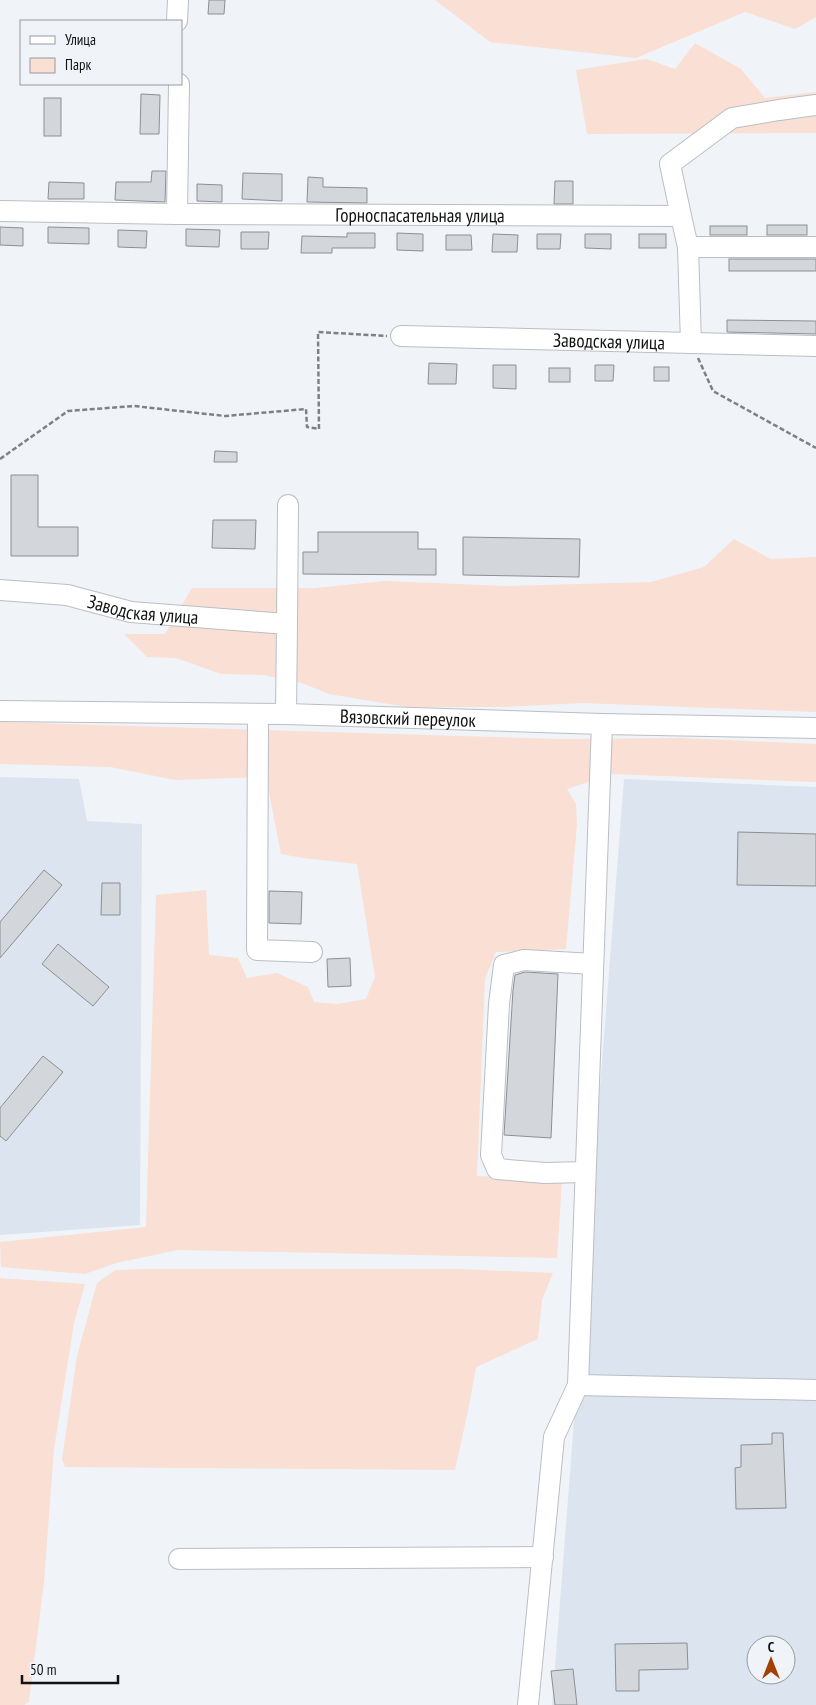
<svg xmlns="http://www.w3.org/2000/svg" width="816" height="1705" font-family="'PT Sans Narrow',sans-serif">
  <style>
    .built { fill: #dce4ef; fill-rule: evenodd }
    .green { fill: #f9dfd4 }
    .building { fill: #d3d6db; stroke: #8c8f93 }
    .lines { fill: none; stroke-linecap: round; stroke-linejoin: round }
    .minor-casing { stroke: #bbbec3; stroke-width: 22 }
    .path { stroke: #7e8184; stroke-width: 2.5; stroke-dasharray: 5 2.5; stroke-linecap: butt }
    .minor { stroke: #fff; stroke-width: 20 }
    .labels { text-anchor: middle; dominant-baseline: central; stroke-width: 4; stroke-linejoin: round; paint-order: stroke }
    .street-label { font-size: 19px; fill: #101213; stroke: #f0f4f9 }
  </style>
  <rect width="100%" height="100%" fill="#f0f4f9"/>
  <!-- built -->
  <g class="built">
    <path d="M0 777 79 779 87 821 142 824 140 1225 0 1235Z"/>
    <path d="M624 779 816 787V1705H552ZM756 1645H786V1675H756Z"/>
  </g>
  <!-- green -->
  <g class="green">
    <path d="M435 0H816V17L795 29 745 12 636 58 490 42Z"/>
    <path d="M695 43 741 69 765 98 816 92V133L587 134 576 70 646 59 675 69Z"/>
    <path d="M734 539 771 559 816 557V712L583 703 505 707H407L329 694 302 683 263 675 221 674 176 658 147 657 124 634H165L192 588H315L385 581 505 586 651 582 704 567Z"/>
    <path d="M0 722 560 739 680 738 816 744V782L612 774 567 789 576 804 577 824 566 949 496 952 485 979 477 1176 562 1180 557 1258 178 1250 116 1263 85 1274 1 1267 0 1242 146 1227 156 895 206 890 209 955 238 958 247 978 277 973 308 987 314 1002 337 1004 366 999 375 977 357 864 303 858 281 854 266 777 175 780 110 767 0 764Z"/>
    <path d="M147 1269H461L553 1273 542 1300 538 1339 476 1367 469 1406 455 1470 65 1467 62 1459 77 1356 97 1283 115 1270Z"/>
    <path d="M0 1278 85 1284 74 1323 54 1449 44 1582 29 1702 24 1705H0Z"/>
  </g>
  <!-- building -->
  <g class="building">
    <path d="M209 0H225L224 14H208Z"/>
    <path d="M141 94 160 95 159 134H140Z"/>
    <rect x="44" y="98" width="17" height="38"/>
    <path d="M152 171H166L165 202 115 200 116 182H151Z"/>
    <path d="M243 173 282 174V201L242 199Z"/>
    <path d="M308 177 323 178V187L367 188V203L307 202Z"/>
    <path d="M555 181H573V204H554Z"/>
    <path d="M49 182 84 183V199H48Z"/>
    <path d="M197 184 222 185V202L197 201Z"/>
    <rect x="767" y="225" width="40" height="10"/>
    <rect x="710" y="226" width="37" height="9"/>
    <path d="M0 227 23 228V246L0 245Z"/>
    <path d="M48 227 89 228V244L48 243Z"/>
    <path d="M186 229 220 230 219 247 186 246Z"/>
    <path d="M118 230 147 231 146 248 118 247Z"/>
    <path d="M241 232H269L268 249H241Z"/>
    <path d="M347 233H375V248H332V253H301L302 236 347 237Z"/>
    <path d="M397 233 423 234V251L397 250Z"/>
    <path d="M493 234 518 235 517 252H492Z"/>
    <path d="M537 234H561L560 249H537Z"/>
    <path d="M585 234H611V249L585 248Z"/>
    <rect x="639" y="234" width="27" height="14"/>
    <path d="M446 235H471L472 250H446Z"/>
    <rect x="729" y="259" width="87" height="12"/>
    <path d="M727 320 816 321V334L727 332Z"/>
    <path d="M429 363 457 364 456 384H428Z"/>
    <path d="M493 365H516V389L493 388Z"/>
    <path d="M595 365H614L613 381H595Z"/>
    <rect x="654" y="367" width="15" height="14"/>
    <rect x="549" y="368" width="21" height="14"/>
    <path d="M215 451 237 452V462H214Z"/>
    <path d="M11 475H38V527H78V556H11Z"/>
    <path d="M213 520H256L255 549 212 548Z"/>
    <path d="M318 532H418V549H436V575L303 574V552H318Z"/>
    <path d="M463 537 580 539 579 577 463 575Z"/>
    <path d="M738 832 816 834V886L737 885Z"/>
    <path d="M44 870 62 885 0 958V922Z"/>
    <path d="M102 883H120V915H101Z"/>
    <path d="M269 891 302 892 301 924 269 923Z"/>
    <path d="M58 944 109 987 93 1006 42 964Z"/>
    <path d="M350 958 351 986 328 987 327 959Z"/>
    <path d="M525 972 558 974 551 1138 504 1135 513 990 515 975Z"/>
    <path d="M43 1056 63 1072 6 1141 0 1136V1108Z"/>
    <path d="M772 1433H783L786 1508 736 1509 735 1468 741 1467V1445L772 1444Z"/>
    <path d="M687 1643 688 1669 639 1670V1691H616L615 1644Z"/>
    <path d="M573 1669 577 1705H555L551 1671Z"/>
  </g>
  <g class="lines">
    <defs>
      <g id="minor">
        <path d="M177 21 178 0"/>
        <path id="s1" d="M0 211 177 214 681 216 688 247H816"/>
        <path d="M177 214 179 84"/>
        <path d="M681 216 670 164 732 118 779 110 816 105"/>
        <path d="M688 247 691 343"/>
        <path id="s2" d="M401 336 816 346"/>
        <path id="s3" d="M0 590 67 595 131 612 287 624 286 714"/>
        <path d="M287 624 288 505"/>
        <path id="s4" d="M0 711 286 714 602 724 816 728"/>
        <path d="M258 714 257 950 312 952"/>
        <path d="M585 1172 545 1173 497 1169 491 1155 499 1004 504 965 524 960 593 964"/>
        <path d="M578 1385 816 1390"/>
        <path d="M179 1559 543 1557"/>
        <path d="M528 1705 554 1437 578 1385 602 724"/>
      </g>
    </defs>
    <!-- minor casing -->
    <use href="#minor" class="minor-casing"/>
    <!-- path -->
    <g class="path">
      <path d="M698 358 713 391 816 448"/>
      <path d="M0 459 68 411 134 406 225 416 306 409 307 427 319 429 318 332 387 336"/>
    </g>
    <!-- minor -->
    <use href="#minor" class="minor"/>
  </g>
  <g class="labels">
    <!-- street labels -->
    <g class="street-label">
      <text stroke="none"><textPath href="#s1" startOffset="420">Горноспасательная улица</textPath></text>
      <text stroke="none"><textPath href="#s2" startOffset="208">Заводская улица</textPath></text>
      <text stroke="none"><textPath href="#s3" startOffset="145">Заводская улица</textPath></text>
      <text stroke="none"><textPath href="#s4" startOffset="408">Вязовский переулок</textPath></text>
    </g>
  </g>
  <!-- legend -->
  <rect x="20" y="20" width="162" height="65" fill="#f0f4f9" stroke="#969a9d"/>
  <rect x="30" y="36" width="25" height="8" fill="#ffffff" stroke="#969a9d"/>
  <text x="65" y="45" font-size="15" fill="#101213">Улица</text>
  <rect x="30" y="58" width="25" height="15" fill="#f9dfd4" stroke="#969a9d"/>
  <text x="65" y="70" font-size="15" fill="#101213">Парк</text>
  <!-- north arrow -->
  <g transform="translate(771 1660)"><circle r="24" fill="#f0f4f9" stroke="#969a9d"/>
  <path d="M0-4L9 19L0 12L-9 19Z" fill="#a34104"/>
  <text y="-8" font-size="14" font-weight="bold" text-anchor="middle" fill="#101213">С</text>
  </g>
  <!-- scale -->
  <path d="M22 1675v8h96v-8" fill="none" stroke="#101213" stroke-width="2.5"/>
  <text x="30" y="1675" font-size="15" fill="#101213" stroke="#f0f4f9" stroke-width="4" paint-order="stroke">50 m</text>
</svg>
